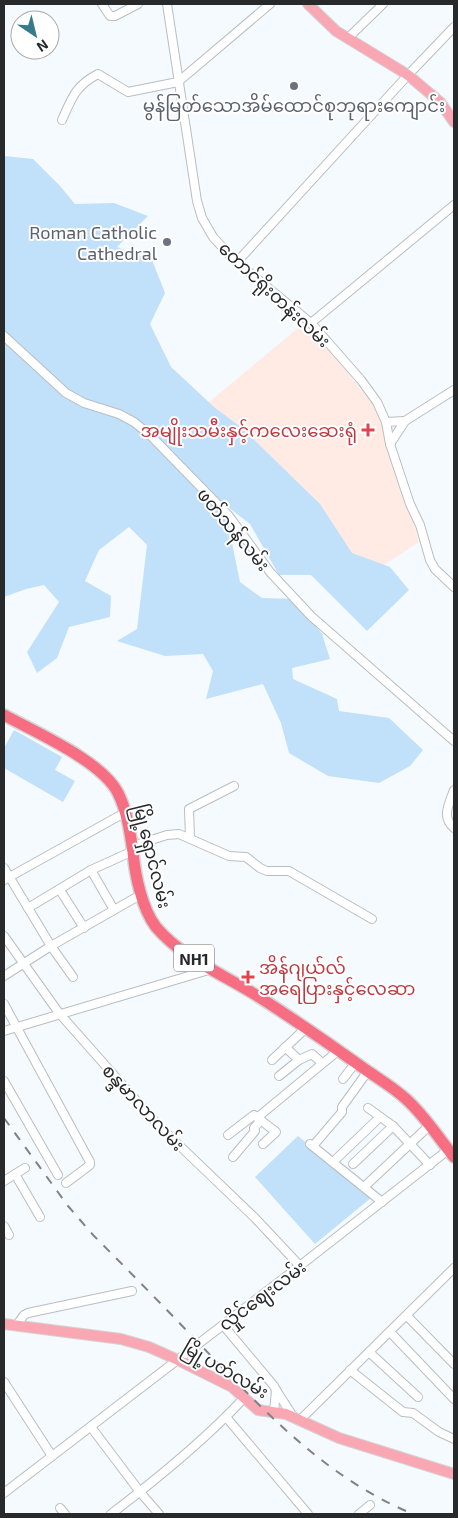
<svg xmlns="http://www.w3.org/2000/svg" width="458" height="1518" font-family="'Exo 2','Noto Sans Myanmar',sans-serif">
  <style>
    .medical { fill: #ffeae4 }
    .green { fill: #c1e0f9 }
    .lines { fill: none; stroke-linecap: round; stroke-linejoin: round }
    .minor-casing { stroke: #b8bec3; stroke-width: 10 }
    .major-casing { stroke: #d4d4d5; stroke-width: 12 }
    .highway-casing { stroke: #d4d4d5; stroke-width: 14 }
    .minor { stroke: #fff; stroke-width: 8 }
    .major { stroke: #faa7b4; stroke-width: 10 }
    .highway { stroke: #f76d82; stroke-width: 11 }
    .rail { stroke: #808386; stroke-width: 2; stroke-dasharray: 9 9; stroke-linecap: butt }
    .worship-dot { fill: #6b7280; stroke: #fff; stroke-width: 2 }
    .health-dot { fill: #e0444e; stroke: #fff; stroke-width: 2 }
    .labels { text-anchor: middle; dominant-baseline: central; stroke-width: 4; stroke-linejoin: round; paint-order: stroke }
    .shield { fill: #fff; stroke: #68696b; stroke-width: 1 }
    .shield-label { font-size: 16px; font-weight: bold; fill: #27292b }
    .worship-label { font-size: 18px; fill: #5b616d; stroke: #fff }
    .street-label { font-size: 18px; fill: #27292b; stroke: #fff }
    .health-label { font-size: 18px; fill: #be3a42; stroke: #fff; text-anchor: end }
  </style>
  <rect width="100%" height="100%" fill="#f5fafe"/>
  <!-- medical -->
  <path class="medical" d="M304 323 319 338 380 413 419 542 355 584 129 355 154 333 171 367 209 402Z"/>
  <!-- green -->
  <g class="green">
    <path d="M4 156 33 159 60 186 75 204 114 203 148 216 117 247 152 260 165 293 150 324 171 367 215 408 241 427 320 504 352 553 390 567 409 590 367 631 311 575H279L250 524 224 504 240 582 262 598 294 599 322 634 330 659 292 668 293 679 337 699 339 711 389 718 423 750 410 766 379 783 328 776 289 753 281 723 263 684 206 699 213 671 203 654 165 656 117 641 137 629 147 545 129 527 99 550 85 581 111 596 110 617 69 627 57 658 37 673 27 652 59 602 44 585 26 589 4 597Z"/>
    <path d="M14 730 62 757 55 770 75 781 63 802 4 768V748Z"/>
    <path d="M298 1136 372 1197 315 1244 255 1177Z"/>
  </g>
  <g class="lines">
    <defs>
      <g id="minor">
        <path d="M102 4 110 16H115L138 4"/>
        <path d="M167 4 197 201 202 218 213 237 233 259 311 323 361 380 377 402 386 422 390 444 410 504 420 525 430 560 435 569 454 587"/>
        <path d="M348 38 383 4"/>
        <path d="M62 120C72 98 75 86 98 74L128 92 178 82 270 4"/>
        <path d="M237 262 408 75 454 27"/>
        <path d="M311 323 454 205"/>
        <path d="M4 336 66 393 84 403 119 414 134 422 150 435 229 516 270 572 311 616 454 741"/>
        <path d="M386 422 405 421"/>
        <path d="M390 444 405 421 454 390"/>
        <path d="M454 790C449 804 441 817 454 828"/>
        <path d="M190 838 189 809 234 786"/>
        <path d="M132 846 167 835 179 834 229 856 246 857 260 868 267 871H289L372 919"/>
        <path d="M4 868 51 946 73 977"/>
        <path d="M91 870 114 910"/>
        <path d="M4 880 126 812"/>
        <path d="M60 890 84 928"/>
        <path d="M28 908 91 870 133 851"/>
        <path d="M4 936 59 1013 158 1125 254 1217 300 1266"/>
        <path d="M4 976 51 946 142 894"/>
        <path d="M4 1004 90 1162V1165L66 1183"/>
        <path d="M4 1031 212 969"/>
        <path d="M285 1047 299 1060"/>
        <path d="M272 1060 306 1028"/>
        <path d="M279 1076 299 1060 312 1054 322 1063"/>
        <path d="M343 1079 356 1062"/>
        <path d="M4 1081 58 1175"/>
        <path d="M368 1108 393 1126 430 1165"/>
        <path d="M258 1117 339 1050"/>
        <path d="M228 1135 254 1115 276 1132 263 1144"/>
        <path d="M310 1144 382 1202"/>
        <path d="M313 1146 342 1112V1107L368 1071"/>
        <path d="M233 1157 255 1131 254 1128 261 1120"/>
        <path d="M333 1162 380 1117"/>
        <path d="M353 1164 393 1126"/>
        <path d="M15 1174 40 1217"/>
        <path d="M4 1181 25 1168"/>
        <path d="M364 1187 430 1125"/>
        <path d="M4 1226 9 1235"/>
        <path d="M407 1316 454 1364"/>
        <path d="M223 1325 274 1386 276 1390 274 1412"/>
        <path d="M16 1326 24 1315 28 1313 132 1291"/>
        <path d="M390 1332 454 1399"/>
        <path d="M369 1352 418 1397"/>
        <path d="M350 1370 403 1412 413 1413 439 1432 454 1439"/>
        <path d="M4 1382 52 1456"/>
        <path d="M276 1390 294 1418"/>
        <path d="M226 1417 308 1514"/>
        <path d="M299 1421 454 1268"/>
        <path d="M91 1427 140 1492 159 1514"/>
        <path d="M4 1493 292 1272 448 1150"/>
        <path d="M60 1508 65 1514"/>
        <path d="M111 1514C157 1479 204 1441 244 1398"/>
        <path d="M359 1514 370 1505"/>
      </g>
      <g id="major">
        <path d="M308 4 336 31 408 75 440 102 454 122"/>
        <path d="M4 1324 121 1339 149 1347 178 1360 232 1387 258 1410 286 1414 339 1438 454 1474"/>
      </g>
      <path id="highway" d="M4 715C35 732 102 761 118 793 127 811 130 832 133 852 135 875 142 909 156 927 183 959 225 975 259 997 295 1020 331 1045 366 1070 379 1079 394 1088 406 1099 425 1116 438 1137 454 1157"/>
    </defs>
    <!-- minor casing -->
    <use href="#minor" class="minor-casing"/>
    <!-- major casing -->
    <use href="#major" class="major-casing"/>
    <!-- highway casing -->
    <use href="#highway" class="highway-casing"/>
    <!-- minor -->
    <use href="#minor" class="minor"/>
    <!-- major -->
    <use href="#major" class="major"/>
    <!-- highway -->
    <use href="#highway" class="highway"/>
    <!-- rail -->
    <path class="rail" d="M4 1118 68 1206 94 1236C134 1276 174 1317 213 1358 274 1421 331 1480 413 1514"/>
  </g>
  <!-- markers -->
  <g class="worship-dot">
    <circle cx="294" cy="86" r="5"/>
    <circle cx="167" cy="242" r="5"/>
  </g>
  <g class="health-dot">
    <path d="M365.5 422.5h5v5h5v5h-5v5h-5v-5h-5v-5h5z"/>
    <path d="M245.5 969.5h5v5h5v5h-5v5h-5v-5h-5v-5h5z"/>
  </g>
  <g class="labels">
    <!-- shield labels -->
    <rect class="shield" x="174" y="944.5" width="40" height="27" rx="4"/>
    <g class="shield-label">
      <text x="194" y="958">NH1</text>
    </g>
    <!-- worship labels -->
    <g class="worship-label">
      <text x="294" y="105">မွန်မြတ်သောအိမ်ထောင်စုဘုရားကျောင်း</text>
      <text x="157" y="232" text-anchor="end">Roman Catholic<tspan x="157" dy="21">Cathedral</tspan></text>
    </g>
    <!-- street labels -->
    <g class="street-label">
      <text transform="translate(275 294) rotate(43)">တောင်ရိုးတန်းလမ်း</text>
      <text transform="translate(234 529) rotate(50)">ဖတ်သန်လမ်း</text>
      <text transform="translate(153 856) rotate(76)">မြို့ရှောင်လမ်း</text>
      <text transform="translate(144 1107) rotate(47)">စန္ဒမာလာလမ်း</text>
      <text transform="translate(262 1295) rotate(-37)">လှိုင်ဈေးလမ်း</text>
      <text transform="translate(226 1369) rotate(30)">မြို့ပတ်လမ်း</text>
    </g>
    <!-- health labels -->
    <g class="health-label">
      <text x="357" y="430">အမျိုးသမီးနှင့်ကလေးဆေးရုံ</text>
      <text x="259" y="967" text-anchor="start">အိန်ဂျယ်လ်<tspan x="259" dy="21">အရေပြားနှင့်လေဆာ</tspan></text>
    </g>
  </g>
  <!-- border -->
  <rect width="458" height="1518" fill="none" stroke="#27292b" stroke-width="10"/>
  <!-- north arrow -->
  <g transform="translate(35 35) rotate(145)"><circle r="24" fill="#ffffff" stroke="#a9a9aa"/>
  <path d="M0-4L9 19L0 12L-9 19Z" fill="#377a8b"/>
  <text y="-8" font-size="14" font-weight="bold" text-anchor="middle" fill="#27292b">N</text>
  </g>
</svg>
